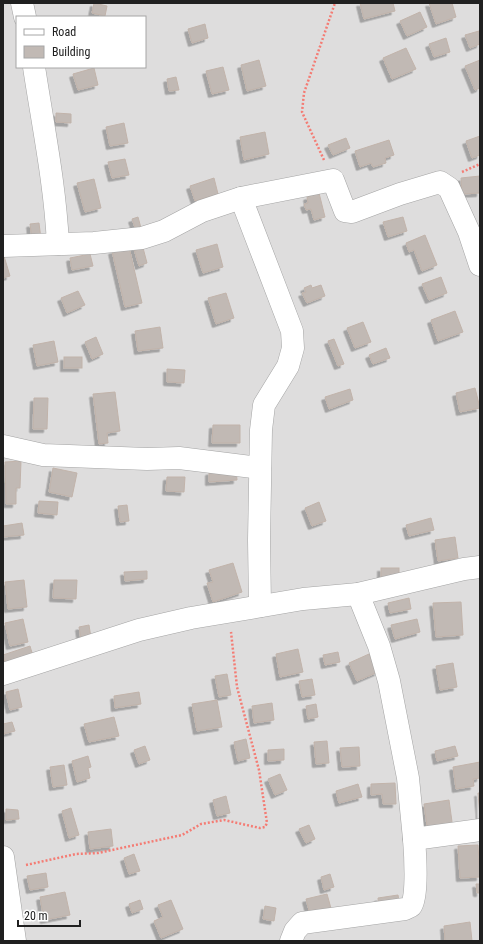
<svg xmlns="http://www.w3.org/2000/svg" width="483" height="944" font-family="'Roboto Condensed',sans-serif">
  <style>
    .residential { fill: #dedddd; fill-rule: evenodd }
    .building { fill: #c1b9b4; stroke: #c1b3aa; filter: url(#shadow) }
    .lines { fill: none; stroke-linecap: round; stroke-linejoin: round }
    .minor-casing { stroke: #a4a4a4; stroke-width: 23 }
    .path { stroke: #f47c74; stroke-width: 2.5; stroke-dasharray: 2 2; stroke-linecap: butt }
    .minor { stroke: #fff; stroke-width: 22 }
  </style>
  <defs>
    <filter id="shadow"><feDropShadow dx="-3.5" dy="3.5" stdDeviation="0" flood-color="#0004"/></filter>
  </defs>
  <rect width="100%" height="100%" fill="#f0ede7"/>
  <!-- residential -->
  <path class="residential" d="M3 3H480V941H3ZM17 17H145V67H17Z"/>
  <!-- building -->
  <g class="building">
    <path d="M94 3 107 6 105 16 92 13Z"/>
    <path d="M360 3H393L395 11 364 19Z"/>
    <path d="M429 3H452L456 17 436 24Z"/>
    <path d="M420 12 427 27 407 36 400 21Z"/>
    <path d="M205 24 208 38 192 43 188 29Z"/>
    <path d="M479 31 480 44 470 48 465 35Z"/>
    <path d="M446 38 450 52 434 57 429 44Z"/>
    <path d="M406 48 416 69 392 79 383 58Z"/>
    <path d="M259 60 266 86 247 91 241 65Z"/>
    <path d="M480 60V88L475 90 465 66Z"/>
    <path d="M223 67 229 90 212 94 206 71Z"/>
    <path d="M94 68 98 85 78 90 73 74Z"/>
    <path d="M176 77 179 90 169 91 167 79Z"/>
    <path d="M56 113 71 114V123L56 122Z"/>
    <path d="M124 123 128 143 110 146 106 127Z"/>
    <path d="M265 132 269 154 244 160 240 137Z"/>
    <path d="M480 136V155L472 158 466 141Z"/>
    <path d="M346 138 350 148 333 155 328 145Z"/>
    <path d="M389 140 394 155 385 158 386 163 373 167 371 163 360 167 355 151Z"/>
    <path d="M125 159 129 175 112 178 108 162Z"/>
    <path d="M480 176V193L462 194 461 178Z"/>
    <path d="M214 178 218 194 195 201 190 186Z"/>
    <path d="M94 179 101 208 85 212 77 183Z"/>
    <path d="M319 193 325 217 314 220 311 209 306 210 304 204 308 203 307 197Z"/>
    <path d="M138 217 141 228 136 230 132 219Z"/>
    <path d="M403 217 407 231 388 237 383 222Z"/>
    <path d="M39 223 41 239 32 240 30 224Z"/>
    <path d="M425 235 437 265 422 271 414 250 409 252 406 243Z"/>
    <path d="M142 244 147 263 139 266 133 246Z"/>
    <path d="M217 244 223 267 203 273 196 250Z"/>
    <path d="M129 247 142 303 125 307 112 251Z"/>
    <path d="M90 254 93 266 72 270 70 258Z"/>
    <path d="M4 256 10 276 3 278V257Z"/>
    <path d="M441 277 447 293 429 300 422 284Z"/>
    <path d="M311 285 312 288 321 285 325 296 307 303 302 293 306 292 304 288Z"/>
    <path d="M78 291 85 305 67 313 61 298Z"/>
    <path d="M226 293 234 318 216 324 208 298Z"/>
    <path d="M455 311 463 332 438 341 431 320Z"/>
    <path d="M363 322 371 342 355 348 347 328Z"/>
    <path d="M160 327 163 348 138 351 135 331Z"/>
    <path d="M96 337 103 354 92 359 85 342Z"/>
    <path d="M334 339 344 364 338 366 328 341Z"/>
    <path d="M54 341 58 362 37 366 33 345Z"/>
    <path d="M386 348 390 358 373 364 369 355Z"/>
    <rect x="64" y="357" width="18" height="11"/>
    <path d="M167 369 185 370 184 383 167 382Z"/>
    <path d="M475 388 480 408 460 412 456 393Z"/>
    <path d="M350 389 353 400 329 409 325 397Z"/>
    <path d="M115 392 120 431 107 433 108 443 99 444 93 394Z"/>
    <path d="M34 398H48L47 429H33Z"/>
    <path d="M213 425H240V443H212Z"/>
    <path d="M21 461 20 488H16V504H6L5 462Z"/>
    <path d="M53 468 77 473 72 497 49 492Z"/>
    <path d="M236 469 237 480 209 482V472Z"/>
    <path d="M167 477H185L184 492 166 491Z"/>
    <path d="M39 501 58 502 57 515 38 513Z"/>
    <path d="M319 502 326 521 312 526 305 508Z"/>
    <path d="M127 505 129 521 120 522 118 506Z"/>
    <path d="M431 518 434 530 409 536 406 525Z"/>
    <path d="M22 523 24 535 3 537V526Z"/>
    <path d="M455 537 458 558 438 561 435 540Z"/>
    <path d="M233 563 242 592 213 602 207 583 213 582 209 570Z"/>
    <rect x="381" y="568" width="18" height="12"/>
    <path d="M147 571V579L125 581 124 572Z"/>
    <path d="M24 580 27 607 8 609 5 582Z"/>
    <path d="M54 580H77L76 599 53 598Z"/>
    <path d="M409 598 411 609 390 613 388 603Z"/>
    <path d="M461 602 463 635 436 637 433 603Z"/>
    <path d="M23 619 28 642 10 646 5 623Z"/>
    <path d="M417 619 420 632 395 639 391 625Z"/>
    <path d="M89 625 91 638 81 640 79 627Z"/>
    <path d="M30 646 33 656 6 665 3 655Z"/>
    <path d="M298 649 303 672 280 677 276 654Z"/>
    <path d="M338 652 340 662 325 665 323 655Z"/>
    <path d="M369 654 378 672 357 681 349 663Z"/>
    <path d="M453 663 457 687 440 690 436 666Z"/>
    <path d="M227 674 231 695 219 697 215 676Z"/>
    <path d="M312 679 315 695 302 697 299 681Z"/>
    <path d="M18 689 22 707 10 710 6 692Z"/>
    <path d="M139 692 141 704 115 708 114 696Z"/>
    <path d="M217 700 222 727 197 731 192 704Z"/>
    <path d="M272 703 274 720 254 723 252 706Z"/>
    <path d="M316 704 318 717 308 719 306 706Z"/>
    <path d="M114 717 119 736 89 742 84 724Z"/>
    <path d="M12 722 15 731 3 734V724Z"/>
    <path d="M246 739 250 758 238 761 234 742Z"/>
    <path d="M327 741 329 763 316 764 314 742Z"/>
    <path d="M145 746 150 760 139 764 134 750Z"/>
    <path d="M455 746 458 756 437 761 435 751Z"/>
    <path d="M359 747 360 766 342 767 340 748Z"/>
    <path d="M284 749V760L268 761V750Z"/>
    <path d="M88 756 91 767 88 768 90 778 77 782 72 761Z"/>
    <path d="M480 762V778L473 779 474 786 456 789 453 767Z"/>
    <path d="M64 765 67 785 53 787 50 767Z"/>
    <path d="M280 774 287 790 275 795 268 779Z"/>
    <path d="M395 783 396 804H383L382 794 371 795V784Z"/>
    <path d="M358 784 362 797 339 803 336 791Z"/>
    <path d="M478 793H480V817Z"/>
    <path d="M226 796 230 813 217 816 213 800Z"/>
    <path d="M449 800 453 829 428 833 424 804Z"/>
    <path d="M71 808 79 835 69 838 62 811Z"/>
    <path d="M6 809 18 810 19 819 6 820Z"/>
    <path d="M309 825 315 839 306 843 299 829Z"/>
    <path d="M111 829 113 846 90 849 88 832Z"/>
    <path d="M478 845 480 877 460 878 458 846Z"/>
    <path d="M134 854 140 871 129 874 124 858Z"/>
    <path d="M46 873 48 887 30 890 27 876Z"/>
    <path d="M330 874 334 887 324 890 321 877Z"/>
    <path d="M476 884H480V893H477Z"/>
    <path d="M65 892 70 915 44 920 40 897Z"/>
    <path d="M327 894 332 912 311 918 306 899Z"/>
    <path d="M398 895 400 907 379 910 378 898Z"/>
    <path d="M140 900 143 909 132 913 129 904Z"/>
    <path d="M171 900 183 929 161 938 154 921 163 917 158 905Z"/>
    <path d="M265 906 276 908 274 921 263 919Z"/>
    <path d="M470 922 472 941H445L444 926Z"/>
  </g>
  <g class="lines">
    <defs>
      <g id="minor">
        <path d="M22 3 25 17"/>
        <path d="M34 67C43 126 55 184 58 244"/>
        <path d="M241 198 292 331 293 348 288 366 264 405 261 430 259 540 260 606"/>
        <path d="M3 246 94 243 142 238 164 231 202 211 241 198 333 180 345 211 352 212 400 194 440 182 449 188 469 232 480 265"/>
        <path d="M3 446 43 455 147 459 179 458 260 468"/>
        <path d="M358 594 379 646 389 681 408 778 414 839 480 830"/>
        <path d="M3 674 139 630 191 618 303 599 358 594 464 569 480 567"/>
        <path d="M3 857 15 941"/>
        <path d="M291 941 295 931 302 923 405 909C407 908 410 907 411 906 418 898 415 851 414 839"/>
      </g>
    </defs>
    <!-- minor casing -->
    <use href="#minor" class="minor-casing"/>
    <!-- path -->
    <g class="path">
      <path d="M324 160 302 112 304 93 335 3"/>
      <path d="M462 172 480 164"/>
      <path d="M26 865 76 854 98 853 182 835 201 824 224 820 260 828 265 827 267 823 259 770 237 687 231 632"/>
    </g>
    <!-- minor -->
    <use href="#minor" class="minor"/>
  </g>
  <!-- border -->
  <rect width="483" height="944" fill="none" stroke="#202020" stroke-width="8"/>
  <!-- legend -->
  <rect x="16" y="16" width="130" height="52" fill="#ffffff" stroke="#a6a6a6"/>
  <rect x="24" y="29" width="20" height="6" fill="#ffffff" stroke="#a6a6a6"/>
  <text x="52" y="36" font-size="12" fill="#202020">Road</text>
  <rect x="24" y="46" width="20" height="12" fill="#c1b9b4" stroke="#a6a6a6"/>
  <text x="52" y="56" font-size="12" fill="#202020">Building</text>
  <!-- scale -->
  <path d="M18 920v6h62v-6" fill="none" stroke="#202020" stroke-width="2"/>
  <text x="24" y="920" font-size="12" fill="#202020" stroke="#ffffff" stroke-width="3" paint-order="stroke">20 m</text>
</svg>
